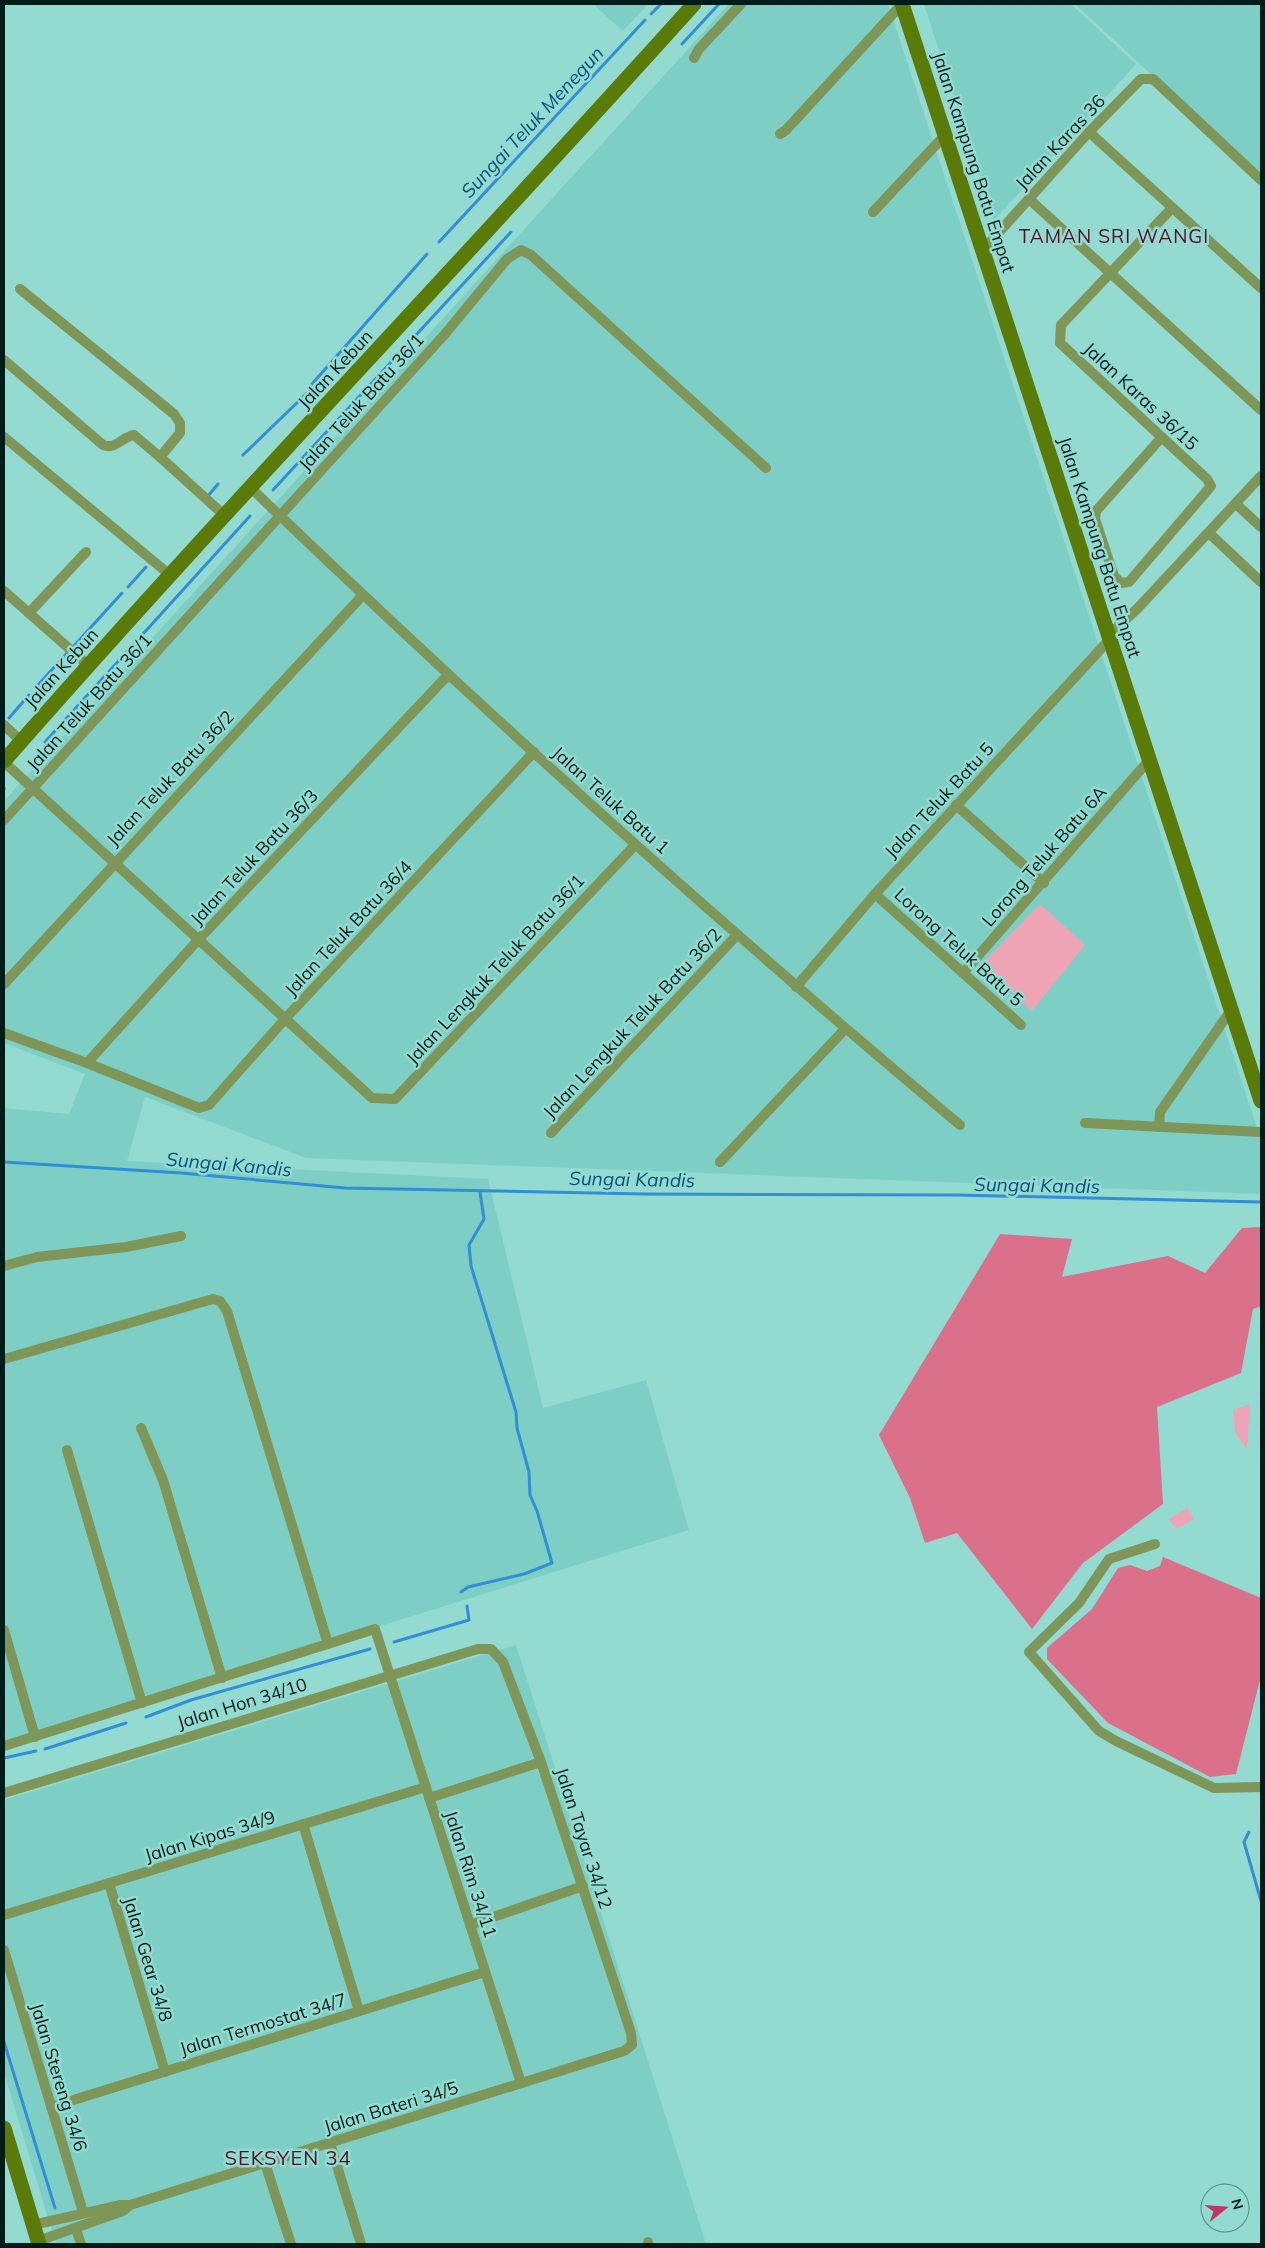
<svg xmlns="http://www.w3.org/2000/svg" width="1265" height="2248" font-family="Mulish,sans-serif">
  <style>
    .built { fill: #7dcfc5 }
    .green { fill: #eea4b4 }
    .forest { fill: #db708a }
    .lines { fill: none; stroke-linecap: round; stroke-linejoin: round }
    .stream { stroke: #328ed5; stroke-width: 3 }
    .street { stroke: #7f9659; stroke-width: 10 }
    .secondary { stroke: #5b7b08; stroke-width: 15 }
    .labels { text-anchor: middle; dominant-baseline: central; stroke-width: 5; stroke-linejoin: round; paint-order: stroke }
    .street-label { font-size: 18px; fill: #001c19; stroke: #93dad1 }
    .water-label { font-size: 19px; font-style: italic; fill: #094e7d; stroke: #93dad1 }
    .neighbourhood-label { font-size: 19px; letter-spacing: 1px; fill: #520e25; stroke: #93dad1 }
    .quarter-label { font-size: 20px; letter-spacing: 1px; fill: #520e25; stroke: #93dad1 }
  </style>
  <rect width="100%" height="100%" fill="#93dad1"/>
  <!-- built -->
  <g class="built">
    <path d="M593 4H648L623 31Z"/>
    <path d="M729 4H888L1261 1140V1194L306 1158 145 1097 127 1161 488 1179 543 1408 646 1380 689 1530 4 1743V1108L69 1114 85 1074 4 1043V801Z"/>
    <path d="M924 4H1071L1136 64 994 220Z"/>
    <path d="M1075 4H1261V176Z"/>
    <path d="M516 1645 706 2244H56L4 2073V1800Z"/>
  </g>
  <!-- green -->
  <g class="green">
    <path d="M1040 904 1085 945 1032 1011 982 964Z"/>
    <path d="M1250 1404 1247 1449 1235 1432 1233 1410Z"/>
    <path d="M1187 1508 1194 1519 1176 1529 1169 1519Z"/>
  </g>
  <!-- forest -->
  <g class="forest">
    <path d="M1261 1227V1306L1253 1309 1241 1373 1157 1407 1163 1504 1083 1563 1032 1629 957 1533 925 1543 910 1498 879 1435 1000 1234 1072 1239 1062 1277 1168 1256 1205 1273 1242 1228Z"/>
    <path d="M1163 1557 1261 1598V1676L1236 1774 1210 1777 1108 1723 1047 1659V1648L1092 1609 1118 1568 1130 1565 1147 1571 1160 1566Z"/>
  </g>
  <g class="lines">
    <!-- stream -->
    <g class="stream">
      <path d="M651 14 661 4"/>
      <path d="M682 44 719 4"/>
      <path d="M439 242 645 20"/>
      <path d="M312 384 427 254"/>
      <path d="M243 455 306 394"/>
      <path d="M273 490 511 232"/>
      <path d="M208 496 218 484"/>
      <path d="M128 587 146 567"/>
      <path d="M73 647 122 593"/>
      <path d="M38 685 69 651"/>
      <path d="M9 718 29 695"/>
      <path d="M45 742 250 516"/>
      <path d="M4 789V788"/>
      <path d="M4 1162 181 1173 345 1188 644 1194 957 1195 1261 1202"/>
      <path d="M461 1592 468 1587 524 1574 552 1563 537 1511 530 1495 529 1472 517 1428 516 1412 471 1266 469 1245 484 1219 480 1192"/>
      <path d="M394 1642 469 1620 467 1606"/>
      <path d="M146 1717 191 1700 370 1649"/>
      <path d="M45 1749 126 1723"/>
      <path d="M4 1758 36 1751"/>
      <path d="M1249 1832 1244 1842 1261 1901"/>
      <path d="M4 2042 55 2208"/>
    </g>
    <!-- street -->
    <g class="street">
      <path d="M694 58 699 49 741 4"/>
      <path d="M1089 132 1261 288"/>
      <path d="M780 134 786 130 902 4"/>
      <path d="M1029 199 1261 410"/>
      <path d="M873 212 945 135"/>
      <path d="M983 250 1089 132 1141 79H1153L1261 180"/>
      <path d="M20 289 174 414 180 423V433L160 457"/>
      <path d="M4 360 103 445C115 450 122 437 134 435L160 457 224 515"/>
      <path d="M4 437 170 575"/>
      <path d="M1162 437 1096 511 1095 519 1114 576 1121 583 1129 582 1211 486 1207 479 1060 343 1061 325 1172 208"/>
      <path d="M251 488C480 708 716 921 960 1125"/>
      <path d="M1236 504 1261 527"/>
      <path d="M1209 533 1261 582"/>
      <path d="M4 591 89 666"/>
      <path d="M29 613 86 552"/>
      <path d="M1109 635 1137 609 1261 476"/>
      <path d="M4 725 21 741"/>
      <path d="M4 762 372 1098 395 1099 635 845"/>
      <path d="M956 805 1044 883"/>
      <path d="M4 820 445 334 507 259 521 250 531 255 766 468"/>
      <path d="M875 894 1021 1025"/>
      <path d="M963 973 1150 759"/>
      <path d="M4 984 362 596"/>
      <path d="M796 987 875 894 1110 639"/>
      <path d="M4 1033 87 1063 199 1108 209 1105 285 1019 534 752"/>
      <path d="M87 1063 198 940 448 675"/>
      <path d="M1085 1123 1261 1132"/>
      <path d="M1159 1127 1160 1112 1231 1010"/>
      <path d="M551 1133 737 935"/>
      <path d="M720 1162 845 1029"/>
      <path d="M4 1266 37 1257 126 1247 181 1236"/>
      <path d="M4 1359 213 1299 220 1301 227 1311 328 1644"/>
      <path d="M141 1428 163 1480 222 1678"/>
      <path d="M67 1450 142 1703"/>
      <path d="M1155 1544 1109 1559 1079 1603 1029 1652 1099 1731 1116 1741 1214 1788 1261 1787"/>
      <path d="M4 1630 35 1737"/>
      <path d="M4 1746 375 1629 521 2083"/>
      <path d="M4 1793 478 1649H491L503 1662 541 1762 631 2033 632 2045 624 2051 130 2205H121L33 2225"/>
      <path d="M429 1798 541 1762"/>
      <path d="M303 1824 359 2011"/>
      <path d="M109 1883 165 2072"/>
      <path d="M4 1915 426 1787"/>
      <path d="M470 1925 583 1886"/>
      <path d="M4 1950 83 2212"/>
      <path d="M51 2107 485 1972"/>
      <path d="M330 2143 361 2244"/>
      <path d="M265 2163 291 2244"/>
      <path d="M76 2229 81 2244"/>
      <path d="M38 2241 123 2211 130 2205"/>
      <path d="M648 2242V2244"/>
    </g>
    <!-- secondary -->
    <g class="secondary">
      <path d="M902 4 1261 1101"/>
      <path d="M4 761C229 504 466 258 694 4"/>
      <path d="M4 2128 39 2244"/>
    </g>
  </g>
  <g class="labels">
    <!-- street labels -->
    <g class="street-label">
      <text transform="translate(1060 142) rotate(-47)">Jalan Karas 36</text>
      <text transform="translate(974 162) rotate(72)">Jalan Kampung Batu Empat</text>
      <text transform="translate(335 369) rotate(-47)">Jalan Kebun</text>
      <text transform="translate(1141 396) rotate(43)">Jalan Karas 36/15</text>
      <text transform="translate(361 402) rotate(-48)">Jalan Teluk Batu 36/1</text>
      <text transform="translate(1100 547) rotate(72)">Jalan Kampung Batu Empat</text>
      <text transform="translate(61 668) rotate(-48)">Jalan Kebun</text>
      <text transform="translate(89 702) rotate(-48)">Jalan Teluk Batu 36/1</text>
      <text transform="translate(170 778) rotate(-47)">Jalan Teluk Batu 36/2</text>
      <text transform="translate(611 800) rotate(42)">Jalan Teluk Batu 1</text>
      <text transform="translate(939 800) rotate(-47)">Jalan Teluk Batu 5</text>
      <text transform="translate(1044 856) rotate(-49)">Lorong Teluk Batu 6A</text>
      <text transform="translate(254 857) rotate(-47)">Jalan Teluk Batu 36/3</text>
      <text transform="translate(348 928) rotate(-47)">Jalan Teluk Batu 36/4</text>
      <text transform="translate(959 947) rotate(42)">Lorong Teluk Batu 5</text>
      <text transform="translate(495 969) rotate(-47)">Jalan Lengkuk Teluk Batu 36/1</text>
      <text transform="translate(632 1023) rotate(-47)">Jalan Lengkuk Teluk Batu 36/2</text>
      <text transform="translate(242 1703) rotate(-17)">Jalan Hon 34/10</text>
      <text transform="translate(210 1836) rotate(-17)">Jalan Kipas 34/9</text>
      <text transform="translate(584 1838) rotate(72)">Jalan Tayar 34/12</text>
      <text transform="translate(471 1874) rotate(72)">Jalan Rim 34/11</text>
      <text transform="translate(148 1959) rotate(73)">Jalan Gear 34/8</text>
      <text transform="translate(263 2024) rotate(-17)">Jalan Termostat 34/7</text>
      <text transform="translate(59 2077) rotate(73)">Jalan Stereng 34/6</text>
      <text transform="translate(391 2107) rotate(-17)">Jalan Bateri 34/5</text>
    </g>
    <!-- water labels -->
    <g class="water-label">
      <text transform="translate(532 122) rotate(-47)">Sungai Teluk Menegun</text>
      <text transform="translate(229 1164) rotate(5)">Sungai Kandis</text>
      <text transform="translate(632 1179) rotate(1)">Sungai Kandis</text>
      <text transform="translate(1037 1185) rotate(1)">Sungai Kandis</text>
    </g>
    <!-- neighbourhood labels -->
    <g class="neighbourhood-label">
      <text x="1114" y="236">TAMAN SRI WANGI</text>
    </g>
    <!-- quarter labels -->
    <g class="quarter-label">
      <text x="288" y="2157">SEKSYEN 34</text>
    </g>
  </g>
  <!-- border -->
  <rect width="1265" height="2248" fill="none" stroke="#001c19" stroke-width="10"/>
  <!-- north arrow -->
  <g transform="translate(1225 2208) rotate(73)"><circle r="24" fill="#93dad1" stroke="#588e87"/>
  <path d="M0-4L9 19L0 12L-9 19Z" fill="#c33564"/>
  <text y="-8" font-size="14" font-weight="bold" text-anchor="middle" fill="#001c19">N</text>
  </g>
</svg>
